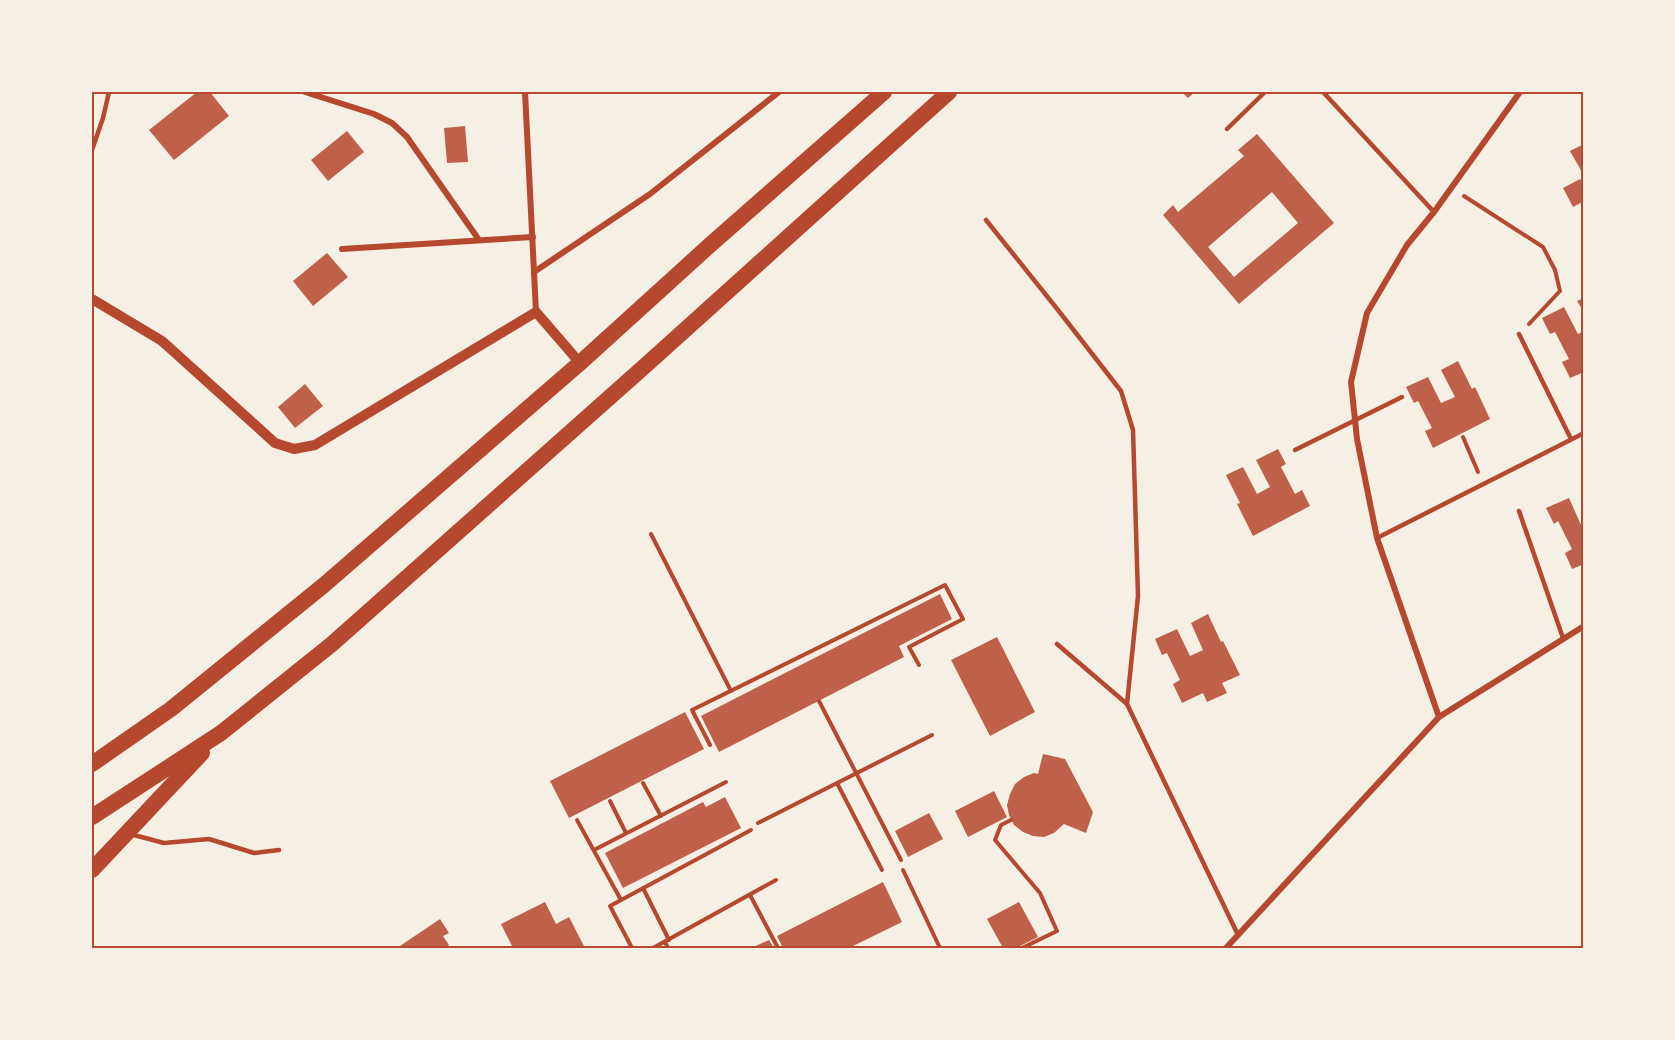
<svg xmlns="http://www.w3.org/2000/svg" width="1675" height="1040" font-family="'Roboto Serif',serif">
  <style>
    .building { fill: #bf614a; fill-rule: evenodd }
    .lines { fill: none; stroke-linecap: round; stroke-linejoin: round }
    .path { stroke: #b5482f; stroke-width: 4 }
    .service { stroke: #b5482f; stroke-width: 4.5 }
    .minor { stroke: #b5482f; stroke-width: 6 }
    .tertiary { stroke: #b5482f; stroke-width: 10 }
    .trunk { stroke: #b5482f; stroke-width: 16 }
    .neatline { fill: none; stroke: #b5482f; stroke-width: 2 }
  </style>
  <rect width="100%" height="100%" fill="#f6efe4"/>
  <!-- building -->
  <g class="building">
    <path d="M197 92H210L229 116 174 160 149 130Z"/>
    <path d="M1182 92H1195L1188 98Z"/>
    <path d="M465 126 468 162 447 163 444 128Z"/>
    <path d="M347 131 364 152 328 181 311 160Z"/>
    <path d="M1257 134 1334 223 1239 304 1163 215 1173 205 1178 212 1244 156 1238 150ZM1272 192 1298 223 1234 277 1208 247Z"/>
    <path d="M1584 144V171L1582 172 1570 151Z"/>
    <path d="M1580 179 1584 187V201L1573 207 1563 188Z"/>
    <path d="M327 253 348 277 313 306 293 281Z"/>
    <path d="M1584 298V312L1577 301Z"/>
    <path d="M1564 307 1578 334 1584 331V372L1570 378 1562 362 1569 359 1555 332 1550 334 1542 318Z"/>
    <path d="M1458 361 1472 389 1475 387 1490 419 1433 448 1425 431 1432 428 1418 401 1414 403 1406 387 1428 377 1441 403 1455 397 1441 370Z"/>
    <path d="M305 384 323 406 295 428 278 407Z"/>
    <path d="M1278 449 1286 464 1281 467 1295 494 1302 490 1310 506 1253 536 1237 504 1240 503 1226 475 1243 467 1257 494 1270 487 1256 460Z"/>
    <path d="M1569 498 1581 525 1584 524V564L1572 569 1565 553 1572 549 1558 521 1554 524 1546 508Z"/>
    <path d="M940 594 952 619 899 646 904 657 719 752 701 716Z"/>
    <path d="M1208 614 1221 642 1223 641 1240 675 1222 683 1227 693 1207 702 1203 693 1182 703 1173 684 1180 680 1167 653 1162 655 1155 639 1177 629 1190 656 1203 650 1191 623Z"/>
    <path d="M997 637 1035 712 990 736 951 660Z"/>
    <path d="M685 712 704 749 569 818 550 781Z"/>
    <path d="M1043 754 1065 759 1093 812 1086 833 1064 824 1054 833 1044 837 1033 836 1023 832 1014 825 1009 815 1007 805 1010 794 1015 784 1024 777 1034 773 1038 774Z"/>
    <path d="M994 791 1007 817 968 837 955 811Z"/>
    <path d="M725 797 741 828 623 888 605 853 703 802 706 807Z"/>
    <path d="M929 813 943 839 908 857 895 831Z"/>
    <path d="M883 882 902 922 849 948H783L777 936Z"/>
    <path d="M545 902 556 924 569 917 585 948H513L501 924Z"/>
    <path d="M1019 902 1038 937 1016 948H1003L987 919Z"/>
    <path d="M440 919 449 933 443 936 449 945 444 948H397Z"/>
    <path d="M769 940 774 948H751Z"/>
  </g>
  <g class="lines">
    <!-- path -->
    <g class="path">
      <path d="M1464 196 1543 247 1555 270 1560 291 1529 324"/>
      <path d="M1463 437 1478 472"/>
      <path d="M651 534 731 691"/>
      <path d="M819 701 901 860"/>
      <path d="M710 745 692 710 945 585 963 619 909 647 919 665"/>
      <path d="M643 783 661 816"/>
      <path d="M837 783 882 870"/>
      <path d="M610 801 626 833"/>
      <path d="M577 820 621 900"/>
      <path d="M1011 820 1001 825 995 840 1040 893 1057 931 1022 948"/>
      <path d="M758 823 932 735"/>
      <path d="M594 850 726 782"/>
      <path d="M903 870 940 948"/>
      <path d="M643 888 669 940"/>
      <path d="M750 895 778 948"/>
      <path d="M665 942 668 948"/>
      <path d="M632 948 610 906 751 830"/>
      <path d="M653 948 776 880"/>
    </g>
    <!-- service -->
    <g class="service">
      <path d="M1323 92 1434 212"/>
      <path d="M1227 129 1265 92"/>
      <path d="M92 150 103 118 109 92"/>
      <path d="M986 220 1058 310 1121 391 1133 430 1138 596 1127 704"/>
      <path d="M1519 334 1571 439"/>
      <path d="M1295 450 1402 397"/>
      <path d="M1519 511 1563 638"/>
      <path d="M1377 538 1584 433"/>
      <path d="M1057 644 1127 704 1238 935"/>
      <path d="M130 834 164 843 209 839 254 853 279 850"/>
    </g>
    <!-- minor -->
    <g class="minor">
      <path d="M305 92 374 114 392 123 407 137 479 240"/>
      <path d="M525 92 536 312"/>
      <path d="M342 249 533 237"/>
      <path d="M534 272 650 194 779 92"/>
      <path d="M1439 717 1377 538 1357 439 1351 382 1367 313 1407 245 1434 212 1520 92"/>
      <path d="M1226 948 1439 717 1584 626"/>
    </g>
    <!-- tertiary -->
    <path class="tertiary" d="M92 299 162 341 275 443 294 449 315 445 536 312 580 363"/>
    <!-- trunk -->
    <g class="trunk">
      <path d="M92 764 171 709 324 585 580 363 710 245 884 92"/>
      <path d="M92 817 221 733 332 644 646 365 949 92"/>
      <path d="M92 870 202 753"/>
    </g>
  </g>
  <!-- border -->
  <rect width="1675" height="1040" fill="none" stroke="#f6efe4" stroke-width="186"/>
  <rect x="93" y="93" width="1489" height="854" class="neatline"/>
</svg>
